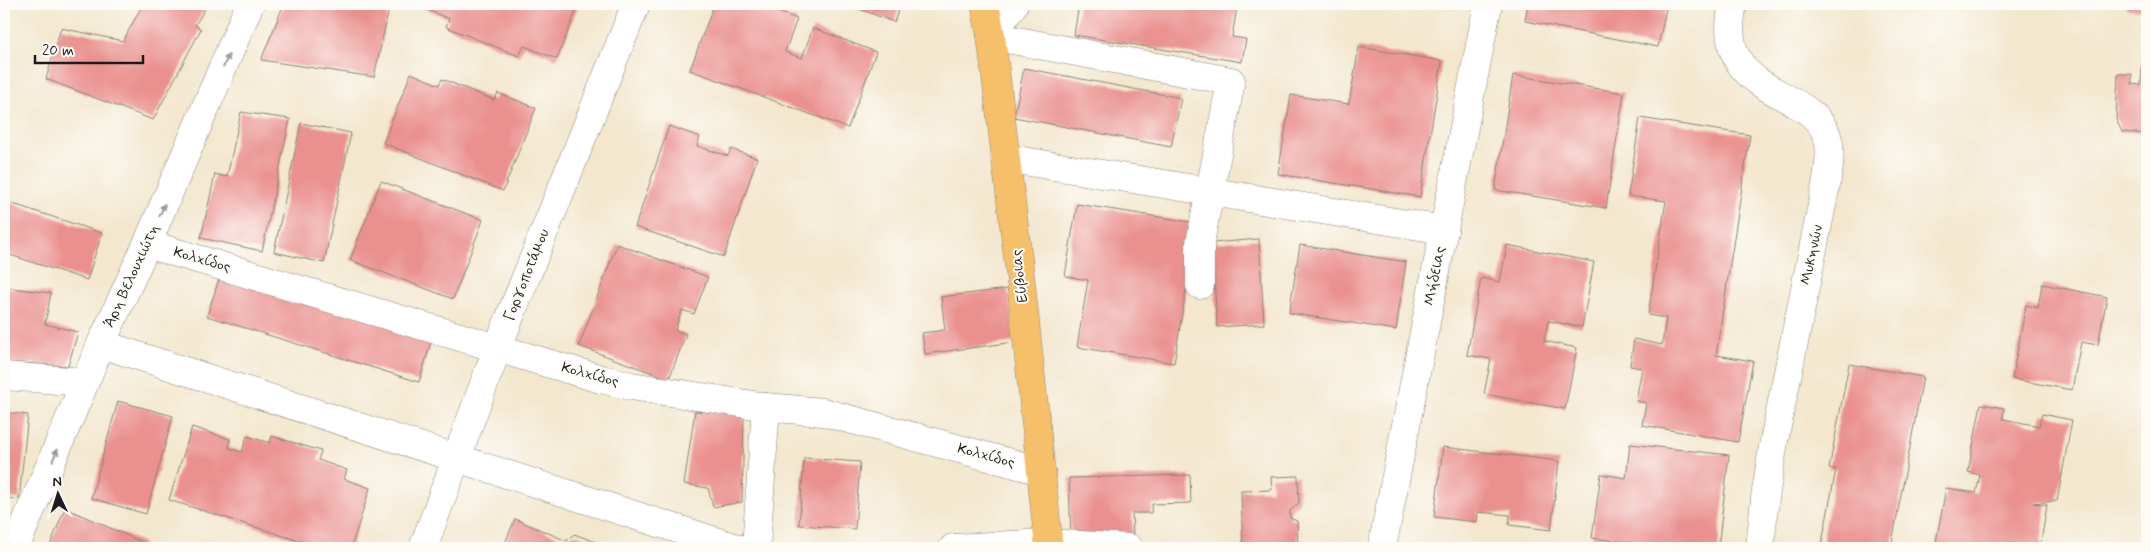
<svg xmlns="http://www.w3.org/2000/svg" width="2151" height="552" font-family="Mynerve,sans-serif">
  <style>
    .building { fill: #ea918f }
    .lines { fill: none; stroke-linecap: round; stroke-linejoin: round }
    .minor-casing { stroke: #888275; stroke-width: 29 }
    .major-casing { stroke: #888275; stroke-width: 29 }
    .minor { stroke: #fff; stroke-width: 28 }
    .major { stroke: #f6c06b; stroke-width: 28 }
    .oneway { fill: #999 }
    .labels { text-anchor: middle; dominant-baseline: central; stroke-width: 4; stroke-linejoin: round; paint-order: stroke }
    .street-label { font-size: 15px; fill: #1c1c1c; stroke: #fdfcf7 }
  </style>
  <rect width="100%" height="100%" fill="#fdfcf7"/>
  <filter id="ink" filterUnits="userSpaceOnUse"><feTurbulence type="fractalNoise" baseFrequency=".02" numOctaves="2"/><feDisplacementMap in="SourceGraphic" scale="10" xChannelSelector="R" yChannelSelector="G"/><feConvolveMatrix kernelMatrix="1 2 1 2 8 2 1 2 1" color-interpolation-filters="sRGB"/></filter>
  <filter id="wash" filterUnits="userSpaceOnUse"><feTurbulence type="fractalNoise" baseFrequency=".0096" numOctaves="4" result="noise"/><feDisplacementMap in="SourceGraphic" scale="20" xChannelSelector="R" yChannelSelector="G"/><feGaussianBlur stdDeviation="1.12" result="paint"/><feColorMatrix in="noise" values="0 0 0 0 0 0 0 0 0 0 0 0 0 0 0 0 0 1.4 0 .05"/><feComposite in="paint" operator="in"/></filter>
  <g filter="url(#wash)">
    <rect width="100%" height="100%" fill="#f3e7ce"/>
    <g id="blocks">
      <!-- building -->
      <g class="building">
        <path d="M143 4H208L195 25 201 29 153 120 46 79 61 28 123 41Z"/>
        <path d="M284 4H390L374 77 261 60Z"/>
        <path d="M425 4H579L557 59 524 46 519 56 446 27 449 19 423 8Z"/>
        <path d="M714 4H757L797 19 785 52 802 58 813 28 876 52 848 128 690 70Z"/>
        <path d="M846 4H901L894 22Z"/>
        <path d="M1079 4H1226L1237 7 1232 37 1246 39 1242 62 1074 35Z"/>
        <path d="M1428 4H1452V8Z"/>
        <path d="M1528 4H1667L1658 47 1525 21Z"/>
        <path d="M2126 4H2147V134L2122 132 2116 119 2118 74H2132V84L2141 85 2145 10 2126 9Z"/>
        <path d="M1359 47 1442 61 1420 197 1278 174 1291 95 1349 104Z"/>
        <path d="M1024 68 1181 98 1171 147 1014 117Z"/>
        <path d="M411 73 439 85 442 79 494 100 498 93 536 108 503 191 383 143Z"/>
        <path d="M1513 75 1624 93 1606 208 1495 190Z"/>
        <path d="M241 112 290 119 262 251 201 238 215 174 227 177Z"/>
        <path d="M1640 118 1750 135 1716 355 1753 361 1738 442 1642 425 1646 403 1636 401 1642 368 1630 366 1634 339 1662 345 1666 318 1648 315 1666 201 1628 196Z"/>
        <path d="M301 123 351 133 324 263 274 252Z"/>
        <path d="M669 126 700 137 697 146 728 156 731 149 757 158 724 257 635 227Z"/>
        <path d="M381 181 483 220 453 299 350 260Z"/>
        <path d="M4 201 102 233 87 280 4 253Z"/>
        <path d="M1077 204 1197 223 1174 363 1077 347 1088 280 1065 276Z"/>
        <path d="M1259 239 1264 324 1217 327 1212 243Z"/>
        <path d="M617 244 708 277 694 314 682 310 675 330 686 334 669 379 579 346Z"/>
        <path d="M1300 245 1406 262 1396 330 1289 313Z"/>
        <path d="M1507 245 1594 262 1582 327 1548 321 1544 341 1577 348 1565 409 1484 394 1491 359 1467 355 1481 278 1500 282Z"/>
        <path d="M221 273 432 339 419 382 207 316Z"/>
        <path d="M2042 284 2107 297 2098 345 2081 342 2072 390 2012 379 2026 305 2038 308Z"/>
        <path d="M4 287 51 293 45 324 78 332 68 366 4 362Z"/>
        <path d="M1008 289 1015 342 925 354 922 333 945 330 941 297Z"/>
        <path d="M1849 364 1923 377 1891 548H1821L1836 469H1829Z"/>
        <path d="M118 401 173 416 146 514 91 498Z"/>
        <path d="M1981 404 2004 408 2003 419 2039 426 2042 414 2072 420 2057 501 2033 503 2047 505 2040 548H1935L1946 488 1976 493 1980 475 1968 472Z"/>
        <path d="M695 411 744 415 742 502 713 507 708 488 684 484Z"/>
        <path d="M4 412 28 415 19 499 4 498Z"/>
        <path d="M192 427 230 439 229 448 242 452 247 436 270 443 272 436 321 451 318 460 347 470 344 479 370 488 351 548H322L169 500Z"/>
        <path d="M1630 444 1729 455 1718 548H1675L1592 538 1601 474 1626 478Z"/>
        <path d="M1443 447 1559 461 1551 530 1509 525 1510 515 1478 512 1477 522 1434 517Z"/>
        <path d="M804 458 860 462 855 529 799 525Z"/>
        <path d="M1190 475 1191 503 1152 504 1151 513H1132L1133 537 1071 540 1069 478Z"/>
        <path d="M1298 476 1299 503 1290 511V518L1297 521 1298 548H1243L1241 491 1272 490 1271 477Z"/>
        <path d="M65 508 144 543 141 548H49Z"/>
        <path d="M515 519 567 541 574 534 612 548H503Z"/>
        <path d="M800 546 817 547V548H800Z"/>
      </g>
    </g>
  </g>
  <g filter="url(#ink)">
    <use href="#blocks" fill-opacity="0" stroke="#888275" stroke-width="1"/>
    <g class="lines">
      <defs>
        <g id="minor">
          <path d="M1014 4 991 36 1231 81 1200 243V285"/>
          <path d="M1733 4C1711 103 1820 84 1829 144 1831 159 1828 175 1825 190L1774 441 1765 498 1760 548"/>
          <path d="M1005 158 1444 230"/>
          <path d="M147 244 601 379 631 386 766 407 823 412 1041 471"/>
          <path d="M101 344 737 548"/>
          <path d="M4 376 85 382"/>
          <path d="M15 548 101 344 147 244 250 4"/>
          <path d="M423 548 497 349 636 4"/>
          <path d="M756 548 766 407"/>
          <path d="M953 548 1048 543 1129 548"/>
          <path d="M1382 548 1488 4"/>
        </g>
        <path id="major" d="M985 4 991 36 1021 283 1049 548"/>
      </defs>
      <!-- minor casing -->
      <use href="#minor" class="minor-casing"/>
      <!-- major casing -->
      <use href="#major" class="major-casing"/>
      <!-- minor -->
      <use href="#minor" class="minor"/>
      <!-- major -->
      <use href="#major" class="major"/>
    </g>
    <!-- one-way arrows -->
    <defs><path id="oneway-solid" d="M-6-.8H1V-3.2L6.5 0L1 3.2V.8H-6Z" transform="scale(1.25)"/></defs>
    <g class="oneway">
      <use href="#oneway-solid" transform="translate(226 61) rotate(-67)"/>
      <use href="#oneway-solid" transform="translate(162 210) rotate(-67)"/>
      <use href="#oneway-solid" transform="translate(55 455) rotate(-67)"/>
    </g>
  </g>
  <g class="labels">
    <!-- street labels -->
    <g class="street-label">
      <text transform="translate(1812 255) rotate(-78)">Μυκηνών</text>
      <text transform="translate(202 260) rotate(16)">Κολχίδος</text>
      <text transform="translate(527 275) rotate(-68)">Γοργοποτάμου</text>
      <text transform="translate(132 276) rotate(-65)">Άρη Βελουχιώτη</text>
      <text transform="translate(1020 276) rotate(-97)">Εύβοιας</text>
      <text transform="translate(1435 276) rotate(-79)">Μήδειας</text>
      <text transform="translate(590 375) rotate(15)">Κολχίδος</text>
      <text transform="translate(986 456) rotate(15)">Κολχίδος</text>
    </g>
  </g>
  <!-- margin -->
  <rect width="2151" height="552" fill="none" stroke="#fdfcf7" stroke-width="20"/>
  <!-- north arrow -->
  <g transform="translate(58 494) rotate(356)" stroke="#fdfcf7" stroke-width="4" paint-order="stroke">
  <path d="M0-4L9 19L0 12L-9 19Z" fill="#1c1c1c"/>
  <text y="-8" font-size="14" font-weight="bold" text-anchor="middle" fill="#1c1c1c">N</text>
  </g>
  <!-- scale -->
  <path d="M35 55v8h108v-8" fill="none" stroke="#1c1c1c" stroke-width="2.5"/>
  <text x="42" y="55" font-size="15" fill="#1c1c1c" stroke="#fdfcf7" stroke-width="4" paint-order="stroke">20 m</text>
</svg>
